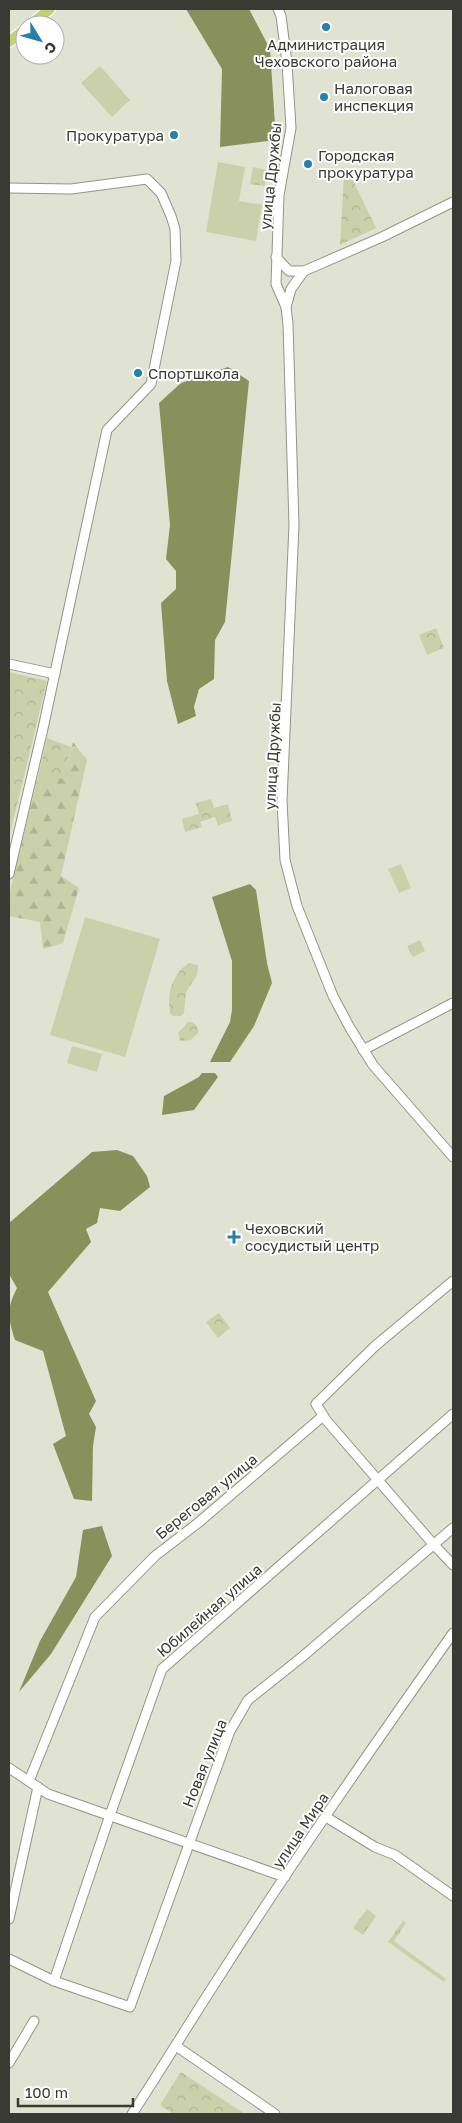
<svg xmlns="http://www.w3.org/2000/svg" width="462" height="2123" font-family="'Golos Text',sans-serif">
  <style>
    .grass { fill: url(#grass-tufts) }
    .forest { fill: url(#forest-firs) }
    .park { fill: url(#park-crowns) }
    .pitch { fill: #cad1aa }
    .water { fill: #88905b }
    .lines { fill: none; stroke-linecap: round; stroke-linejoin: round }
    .minor-casing { stroke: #939685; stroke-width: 11 }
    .major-casing { stroke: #fff; stroke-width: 12 }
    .minor { stroke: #fff; stroke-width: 9 }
    .major { stroke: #c5ce78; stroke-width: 10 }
    .poi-dot { fill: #277fae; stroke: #fff; stroke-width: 2 }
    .labels { text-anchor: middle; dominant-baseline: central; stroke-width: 4; stroke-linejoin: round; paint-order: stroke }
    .poi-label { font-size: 15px; fill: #393a33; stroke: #fff; text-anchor: start }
    .street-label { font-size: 15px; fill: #393a33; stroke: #fff }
  </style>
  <defs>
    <pattern id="grass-tufts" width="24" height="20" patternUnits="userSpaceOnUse" patternTransform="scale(1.25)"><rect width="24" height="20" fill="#cad1aa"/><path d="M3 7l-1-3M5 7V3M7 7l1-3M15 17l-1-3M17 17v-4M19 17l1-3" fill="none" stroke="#aeb493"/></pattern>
    <pattern id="forest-firs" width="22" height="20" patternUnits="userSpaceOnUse" patternTransform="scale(1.25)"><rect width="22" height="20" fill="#cad1aa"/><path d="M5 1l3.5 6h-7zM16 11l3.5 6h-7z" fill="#aeb493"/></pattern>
    <pattern id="park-crowns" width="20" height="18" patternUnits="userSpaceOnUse" patternTransform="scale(1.25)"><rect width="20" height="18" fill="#cad1aa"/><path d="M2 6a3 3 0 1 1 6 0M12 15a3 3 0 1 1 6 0" fill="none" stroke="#aeb493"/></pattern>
  </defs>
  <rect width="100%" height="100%" fill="#e0e3d1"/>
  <!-- grass -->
  <path class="grass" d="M403 1921 406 1923 394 1941 446 1979 444 1982 388 1942Z"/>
  <!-- forest -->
  <path class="forest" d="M73 742 87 760 61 876 79 888 63 943 43 949 40 922 9 916V895L39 772 63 778Z"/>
  <!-- park -->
  <g class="park">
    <path d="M253 167 267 170 265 186 250 184Z"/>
    <path d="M349 172 376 228 340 245 344 175Z"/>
    <path d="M436 628 444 648 427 655 419 635Z"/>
    <path d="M9 672 47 681 9 838Z"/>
    <path d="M47 738 71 747 63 779 39 772Z"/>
    <path d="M211 799 214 808 228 804 232 821 218 825 215 817 200 822 202 827 185 832 182 819 199 814 196 803Z"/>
    <path d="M420 940 425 951 413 957 407 946Z"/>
    <path d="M189 963 198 965 197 975 186 992 184 1013 180 1016H173L170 1013C170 1009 169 1006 169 1001 169 987 176 971 189 963Z"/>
    <path d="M188 1022H192L197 1026 198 1033 191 1040 180 1041 178 1033Z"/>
    <path d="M219 1313 230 1328 218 1338 206 1322Z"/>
    <path d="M367 1909 376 1916 363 1935 353 1928Z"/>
    <path d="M181 2072 245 2114H173L160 2105Z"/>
  </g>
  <!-- pitch -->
  <g class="pitch">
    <path d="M100 66 130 100 112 117 81 83Z"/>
    <path d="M218 162 245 167 239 201 262 205 256 241 206 232Z"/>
    <path d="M401 864 411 888 399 893 388 869Z"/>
    <path d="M85 917 160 939 125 1057 50 1035Z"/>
    <path d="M72 1046 102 1054 97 1072 67 1063Z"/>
  </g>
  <!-- water -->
  <g class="water">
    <path d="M186 9H249L270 49 276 140 220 147 222 69Z"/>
    <path d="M228 367 249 381 225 622 215 640 214 679 199 689 194 707 196 716 178 724 167 681 161 603 176 589V571L166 559 170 525 159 403 181 383Z"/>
    <path d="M250 884 256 890 267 963 272 983 254 1026 230 1062H210L230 1022 232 1010V961L212 897Z"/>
    <path d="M202 1073H215L218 1077 194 1110 162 1115 164 1096 199 1077Z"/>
    <path d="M117 1150 133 1156 147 1176 150 1187 120 1211 100 1208 97 1223 86 1229 91 1242 48 1292 96 1401 89 1414 96 1427 93 1446 92 1501 74 1499 53 1444 66 1436 43 1351 15 1340C8 1317 6 1310 17 1288L9 1274V1223L92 1152Z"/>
    <path d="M102 1526 112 1556 51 1654 19 1692 40 1641 76 1577 83 1530Z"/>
  </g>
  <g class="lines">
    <defs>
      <g id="minor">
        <path d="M278 9 281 16 287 63 291 128 279 195 276 284 286 307 288 324 294 525 282 801 285 860 297 906 333 996 350 1028 373 1065 453 1157"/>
        <path d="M9 188 71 189 147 179 161 193 171 216 175 229 176 261 151 384 107 430 44 724 9 874"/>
        <path d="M276 257 289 271H304L311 268 382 237 453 202"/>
        <path d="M286 307 291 289 304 271"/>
        <path d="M9 664 55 674"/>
        <path d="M363 1050 453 1003"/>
        <path d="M453 1281 375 1346 316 1404 326 1420 434 1545 453 1565"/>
        <path d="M9 1768 48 1794 285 1877"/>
        <path d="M29 1781 95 1617 155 1556 198 1523 323 1416"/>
        <path d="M326 1817 375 1847 395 1855 453 1896"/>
        <path d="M9 1919 38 1787"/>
        <path d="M9 1959 54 1981 130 2007 230 1731 248 1700 302 1657 453 1528"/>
        <path d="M54 1981 110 1815 162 1669 453 1414"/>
        <path d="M176 2046 275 2114"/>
        <path d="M9 2063 34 2021"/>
        <path d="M132 2114C162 2068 191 2020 221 1974 295 1858 374 1745 453 1633"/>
      </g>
      <g id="major">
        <path d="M30 25 50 9"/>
        <path d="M9 42 25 29"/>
      </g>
    </defs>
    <!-- minor casing -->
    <use href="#minor" class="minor-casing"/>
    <!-- major casing -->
    <use href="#major" class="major-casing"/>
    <!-- minor -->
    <use href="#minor" class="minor"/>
    <!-- major -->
    <use href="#major" class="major"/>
  </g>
  <!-- markers -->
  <g class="poi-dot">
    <circle cx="326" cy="27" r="5"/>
    <circle cx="324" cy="97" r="5"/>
    <circle cx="174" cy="135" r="5"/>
    <circle cx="308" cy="164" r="5"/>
    <circle cx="138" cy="373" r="5"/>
    <path d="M231.5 1229.5h5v5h5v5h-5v5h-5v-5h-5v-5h5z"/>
  </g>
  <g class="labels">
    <!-- poi labels -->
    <g class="poi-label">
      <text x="326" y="44" text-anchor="middle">Администрация<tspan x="326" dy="17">Чеховского района</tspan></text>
      <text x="334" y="88">Налоговая<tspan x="334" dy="17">инспекция</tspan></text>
      <text x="164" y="135" text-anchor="end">Прокуратура</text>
      <text x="318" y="155">Городская<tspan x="318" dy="17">прокуратура</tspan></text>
      <text x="148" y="373">Спортшкола</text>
      <text x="245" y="1228">Чеховский<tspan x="245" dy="17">сосудистый центр</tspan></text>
    </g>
    <!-- street labels -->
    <g class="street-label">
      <text transform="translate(270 176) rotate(-84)">улица Дружбы</text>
      <text transform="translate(272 756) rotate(-87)">улица Дружбы</text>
      <text transform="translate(206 1496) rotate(-39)">Береговая улица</text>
      <text transform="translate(209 1610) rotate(-41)">Юбилейная улица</text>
      <text transform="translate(204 1763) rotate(-68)">Новая улица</text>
      <text transform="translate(300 1830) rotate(-56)">улица Мира</text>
    </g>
  </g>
  <!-- border -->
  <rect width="462" height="2123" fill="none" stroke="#393a33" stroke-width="20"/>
  <!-- north arrow -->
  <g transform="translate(40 40) rotate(127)"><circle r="24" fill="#ffffff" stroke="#b0b0ad"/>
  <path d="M0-4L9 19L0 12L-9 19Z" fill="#277fae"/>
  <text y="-8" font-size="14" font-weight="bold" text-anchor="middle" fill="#393a33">С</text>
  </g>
  <!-- scale -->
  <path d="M18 2098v8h115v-8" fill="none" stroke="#393a33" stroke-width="2.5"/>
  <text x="25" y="2098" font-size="15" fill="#393a33" stroke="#ffffff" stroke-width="4" paint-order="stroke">100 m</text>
</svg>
